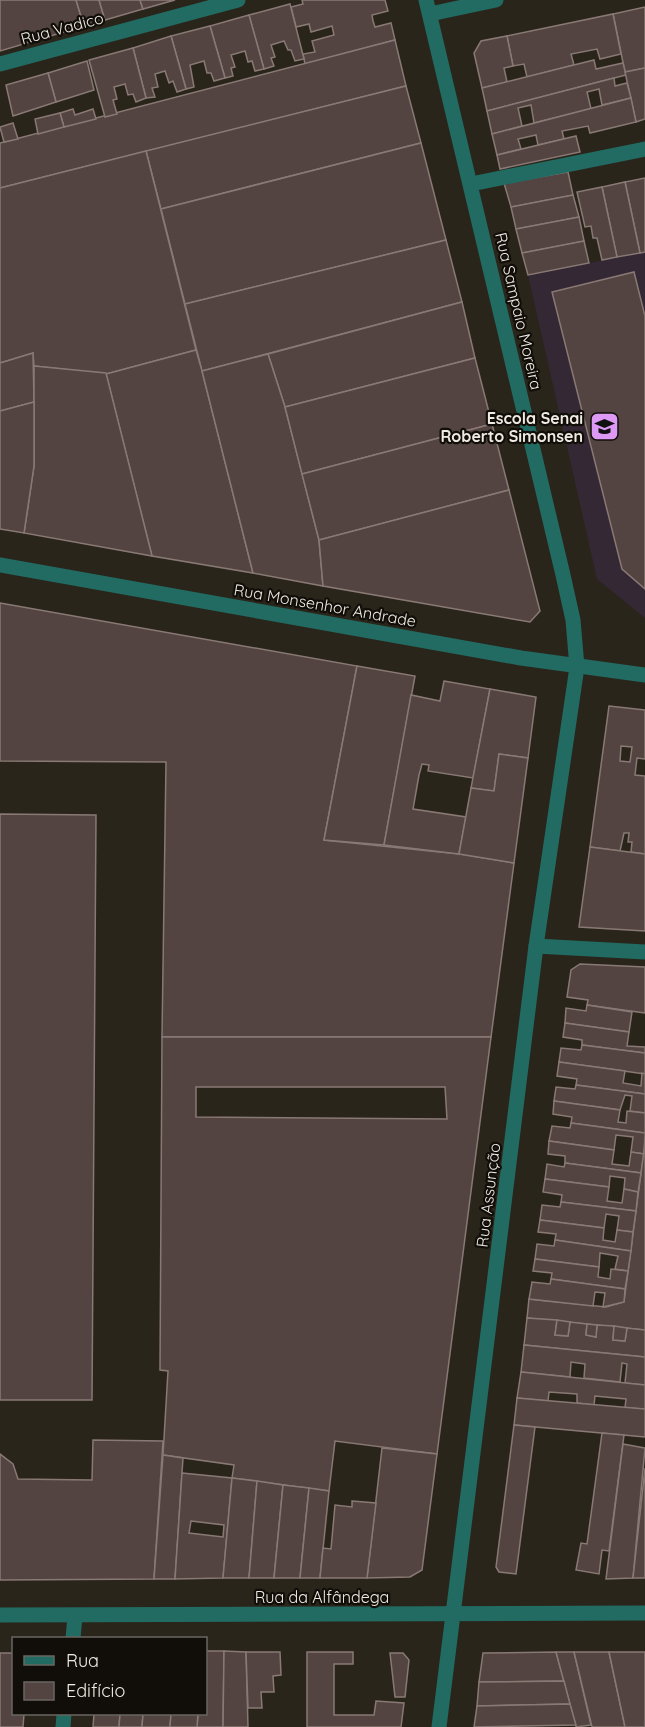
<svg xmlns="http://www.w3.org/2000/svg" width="645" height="1727" font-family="Quicksand,sans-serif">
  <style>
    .education { fill: #342835 }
    .building { fill: #534441; stroke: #897975; stroke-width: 1.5; fill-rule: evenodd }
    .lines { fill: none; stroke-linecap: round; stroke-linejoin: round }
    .minor { stroke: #216b62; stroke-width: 15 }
    .labels { text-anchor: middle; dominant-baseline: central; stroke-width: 4.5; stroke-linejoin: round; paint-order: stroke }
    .street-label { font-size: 16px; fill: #efebe4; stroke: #110e09 }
    .poi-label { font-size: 16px; font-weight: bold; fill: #efebe4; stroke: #110e09; text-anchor: end }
  </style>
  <rect width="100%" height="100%" fill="#2a251a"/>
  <!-- education -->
  <path class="education" d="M645 252V618L597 579 528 275Z"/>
  <!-- building -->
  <g class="building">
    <path d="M0 0H76L84 26 0 51Z"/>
    <path d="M76 0H99L105 20 84 26Z"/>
    <path d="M99 0H140L143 9 105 20Z"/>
    <path d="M140 0H175L143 9Z"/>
    <path d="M302 0H385L388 11 372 15 373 21 375 27 391 23 395 40 305 64 303 54 315 52 312 41 334 35 332 26 311 32 309 24 296 27 291 7 303 4Z"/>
    <path d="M290 4 304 59 295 61 291 50H288L284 41 271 45 275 57 271 58 274 66 264 69 249 15Z"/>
    <path d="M645 7V68L625 72 613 14Z"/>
    <path d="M613 14 621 54 600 59 597 49 571 54 574 65 527 77 524 64 513 66 507 36Z"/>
    <path d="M249 15 264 69 255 71 252 61 248 62 245 51 231 55 235 67 231 68 233 76 225 78 210 26Z"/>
    <path d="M210 26 225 78 214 81 211 73H207L204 61 190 65 194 87 186 89 171 36Z"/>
    <path d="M171 36 186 89 177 92 173 81 169 83 165 71 155 74 158 87 152 88 155 97 146 98 133 48Z"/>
    <path d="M507 36 513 66 504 68 507 82 482 88 474 53 481 41Z"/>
    <path d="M395 40 406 86 0 188V143Z"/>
    <path d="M133 48 146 98 136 102 133 94 128 95 125 84 114 87 117 99 113 100 117 114 105 117 89 60Z"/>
    <path d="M594 60 596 69 623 63 626 75 487 111 482 88Z"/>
    <path d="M87 61 94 90 56 102 48 73Z"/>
    <path d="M645 68V119L636 122 625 72Z"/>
    <path d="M48 73 56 102 13 116 6 85Z"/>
    <path d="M614 78 615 86 627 83 631 98 602 105 599 89 587 92 591 109 534 123 531 105 518 108 522 126 492 134 487 111Z"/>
    <path d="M406 86 421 143 161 209 146 151Z"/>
    <path d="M631 98 636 122 590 133 588 126 562 131 564 139 538 145 536 135 518 139 521 149 497 155 492 134Z"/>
    <path d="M73 109 75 115 93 109 96 119 64 127 60 113Z"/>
    <path d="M60 113 64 127 38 134 35 119Z"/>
    <path d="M13 123 18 139 4 142 0 127Z"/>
    <path d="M576 136 580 152 500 169 497 155Z"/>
    <path d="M421 143 446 240 185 304 161 209Z"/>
    <path d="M146 151 196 350 106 374 34 366 33 353 0 363V188Z"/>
    <path d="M568 172 573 195 511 207 504 183Z"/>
    <path d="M645 178V252L640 253 625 182Z"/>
    <path d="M625 182 640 253 617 257 602 187Z"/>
    <path d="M602 187 617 257 602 260 597 238H593L591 226 585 227 577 192Z"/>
    <path d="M573 195 579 217 516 229 511 207Z"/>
    <path d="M579 217 584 241 522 253 516 229Z"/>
    <path d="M446 240 462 302 202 371 185 304Z"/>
    <path d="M584 241 589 263 528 275 522 253Z"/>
    <path d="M634 272 645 316V589L622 569 552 292Z"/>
    <path d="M462 302 475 358 285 407 268 354Z"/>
    <path d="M196 350 202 371 253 573 152 556 106 374Z"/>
    <path d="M33 353 34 402 0 411V363Z"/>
    <path d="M268 354 285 407 319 540 323 586 253 573 202 371Z"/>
    <path d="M475 358 492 424 302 474 285 407Z"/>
    <path d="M34 366 106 373 152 556 24 533 34 466Z"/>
    <path d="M34 402V466L24 533 0 529V411Z"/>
    <path d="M492 424 509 490 319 540 302 474Z"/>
    <path d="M509 490 540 611 530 622 323 586 319 540Z"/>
    <path d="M0 603 357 666 324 840 459 854 514 863 491 1037H162L166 762 0 761Z"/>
    <path d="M357 666 415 676 384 845 324 840Z"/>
    <path d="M444 681 490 689 473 778 428 771 429 765 422 764 419 775 413 809 466 817 459 854 384 845 411 695 440 701Z"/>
    <path d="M490 689 536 697 528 758 499 754 494 791 471 788Z"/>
    <path d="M609 706 645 710V759L637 758 635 775 645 776V854L631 852 632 842H628L629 833H624L620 851 590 847ZM621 746 632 747 630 762 620 761Z"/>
    <path d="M499 754 528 758 514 863 459 854 471 788 494 791Z"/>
    <path d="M0 814 96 815 92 1400H0Z"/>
    <path d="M590 847 645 854V931L579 927Z"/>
    <path d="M580 964 645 967V1013L587 1005 588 1000 567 997 571 970Z"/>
    <path d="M587 1005 632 1012 629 1032 565 1023 566 1008 586 1011Z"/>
    <path d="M565 1023 629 1032 627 1046 645 1047V1053L582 1045V1040L563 1037Z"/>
    <path d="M162 1037H491L437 1454 335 1441 329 1491 232 1478 234 1465 163 1455 168 1371 160 1370ZM196 1087H445L447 1119 196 1117Z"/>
    <path d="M582 1045 645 1053V1074L559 1062 561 1048 581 1050Z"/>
    <path d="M559 1062 625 1071 623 1083 641 1086 642 1073 645 1074V1094L576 1085 577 1079 557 1076Z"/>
    <path d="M576 1085 645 1094V1113L630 1111 632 1096 625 1095 620 1110 554 1101 556 1087 575 1089Z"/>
    <path d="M554 1101 620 1110 618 1122 626 1123 627 1111 645 1113V1133L571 1123 572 1117 553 1114Z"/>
    <path d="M571 1123 645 1133 644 1154 631 1152 633 1137 616 1135 614 1150 549 1141 552 1126 570 1128Z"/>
    <path d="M549 1141 614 1150 612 1164 629 1166 631 1152 644 1154 641 1173 565 1163V1156L548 1154Z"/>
    <path d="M645 1143V1330L527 1318 529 1299 606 1307 624 1302Z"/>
    <path d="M565 1163 641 1173 638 1192 624 1189 625 1178 610 1176 609 1187 545 1179 547 1164 564 1167Z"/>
    <path d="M545 1179 609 1187 607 1201 622 1203 624 1189 638 1192 636 1211 561 1202 562 1195 543 1192Z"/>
    <path d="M561 1202 636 1211 633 1232 617 1230 619 1216 606 1214 604 1228 540 1220 542 1205 560 1207Z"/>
    <path d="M540 1220 604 1228 603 1240 615 1242 617 1230 633 1232 631 1251 555 1240 556 1234 538 1232Z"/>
    <path d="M555 1240 631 1251 628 1271 615 1269 618 1256 600 1253 599 1267 535 1259 537 1244 554 1246Z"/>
    <path d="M535 1259 599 1267 598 1277 610 1279 611 1269 628 1271 625 1289 551 1279 552 1273 533 1271Z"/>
    <path d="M551 1279 625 1289 624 1302 603 1307 605 1293 595 1292 593 1306 529 1299 532 1282 550 1284Z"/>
    <path d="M527 1318 557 1320 555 1335 568 1336 570 1322 587 1324 586 1335 596 1337 597 1325 614 1326 613 1340 625 1341 627 1328 645 1330V1357L524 1345Z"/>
    <path d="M557 1320 570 1322 568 1336 555 1335Z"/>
    <path d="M587 1324 597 1325 596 1337 586 1335Z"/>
    <path d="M614 1326 627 1328 625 1341 613 1340Z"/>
    <path d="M524 1345 645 1357V1385L625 1383 627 1364 622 1363 620 1382 584 1378 585 1364 571 1362 570 1377 521 1372Z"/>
    <path d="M521 1372 645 1385V1409L625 1408 626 1399 595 1396 594 1405 577 1403V1394L549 1392 548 1401 517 1398Z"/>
    <path d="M517 1398 645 1409V1437L514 1425Z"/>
    <path d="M514 1425 535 1427 516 1574 499 1572 496 1567Z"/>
    <path d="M602 1433 624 1435 609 1551 602 1550 599 1574 576 1570 581 1543 587 1544Z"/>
    <path d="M93 1440 163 1441 154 1579 0 1580V1454L13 1464 18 1479 92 1480Z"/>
    <path d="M623 1444 645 1448 633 1578 606 1579Z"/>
    <path d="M382 1448 437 1454 422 1570 410 1577 367 1578Z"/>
    <path d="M163 1455 183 1458 175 1579H154Z"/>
    <path d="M645 1468V1578H633Z"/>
    <path d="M182 1473 232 1478 223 1578 175 1579ZM191 1521 224 1525 223 1537 189 1533Z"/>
    <path d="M232 1478 257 1481 249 1578H223Z"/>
    <path d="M257 1481 283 1485 274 1578H249Z"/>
    <path d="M283 1485 309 1488 300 1578H274Z"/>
    <path d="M309 1488 329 1491 320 1578H300Z"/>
    <path d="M352 1501 376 1503 367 1578H320L323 1548 331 1549 335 1505 352 1507Z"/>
    <path d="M206 1651H224L223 1727H197L198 1714H206Z"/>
    <path d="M224 1651 246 1652 248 1727H223Z"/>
    <path d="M246 1652H280L281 1675 273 1676 274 1692H261L262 1708H248Z"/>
    <path d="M307 1652H353V1664H334V1715H374L376 1701 404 1703 401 1727H307Z"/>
    <path d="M556 1652 564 1681 479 1682 483 1653Z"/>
    <path d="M556 1652H574L591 1725 576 1727Z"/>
    <path d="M574 1652H609L625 1727H592Z"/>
    <path d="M609 1652H645V1727H625Z"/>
    <path d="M0 1653H14V1714H24L23 1727H0Z"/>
    <path d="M390 1653H403L409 1660 405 1697H395Z"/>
    <path d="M564 1681 570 1704 477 1706 479 1682Z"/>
    <path d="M570 1704 576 1725 474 1727 477 1706Z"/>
    <path d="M94 1714H120L119 1727H93Z"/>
    <path d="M120 1714H143L142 1727H119Z"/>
    <path d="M143 1714H171L170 1727H142Z"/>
    <path d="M171 1714H198L197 1727H170Z"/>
  </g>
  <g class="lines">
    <!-- minor -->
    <g class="minor">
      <path d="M426 0 563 575 573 620 577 667 536 946 439 1727"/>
      <path d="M430 14 496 0"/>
      <path d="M0 64 238 0"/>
      <path d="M471 184 645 149"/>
      <path d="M0 565 521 658 645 675"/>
      <path d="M536 946 645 952"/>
      <path d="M0 1615 645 1613"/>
      <path d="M73 1638 75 1616"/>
      <path d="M63 1727 64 1714"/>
    </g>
  </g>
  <!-- icons -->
  <defs>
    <symbol id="university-square" viewBox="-11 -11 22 22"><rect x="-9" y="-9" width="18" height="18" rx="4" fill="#dd99f3" stroke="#110e09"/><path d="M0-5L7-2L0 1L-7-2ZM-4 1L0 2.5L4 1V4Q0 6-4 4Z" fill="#111"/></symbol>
  </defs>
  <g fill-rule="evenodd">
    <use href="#university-square" x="588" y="410" width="33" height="33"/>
  </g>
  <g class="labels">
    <!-- street labels -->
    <g class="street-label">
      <text transform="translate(62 28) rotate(-15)">Rua Vadico</text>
      <text transform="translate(519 311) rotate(77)">Rua Sampaio Moreira</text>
      <text transform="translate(325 605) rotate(10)">Rua Monsenhor Andrade</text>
      <text transform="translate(488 1195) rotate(-83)">Rua Assunção</text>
      <text x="322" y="1597">Rua da Alfândega</text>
    </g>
    <!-- poi labels -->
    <g class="poi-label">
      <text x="583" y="418">Escola Senai<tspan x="583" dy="18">Roberto Simonsen</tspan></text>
    </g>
  </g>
  <!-- legend -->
  <rect x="12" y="1637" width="195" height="78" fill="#110e09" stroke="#6a6661" stroke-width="1.5"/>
  <rect x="24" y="1656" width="30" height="9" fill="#216b62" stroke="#6a6661" stroke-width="1.5"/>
  <text x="66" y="1667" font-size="18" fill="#efebe4">Rua</text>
  <rect x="24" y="1682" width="30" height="18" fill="#534441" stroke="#6a6661" stroke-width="1.5"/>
  <text x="66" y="1697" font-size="18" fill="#efebe4">Edifício</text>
</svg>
